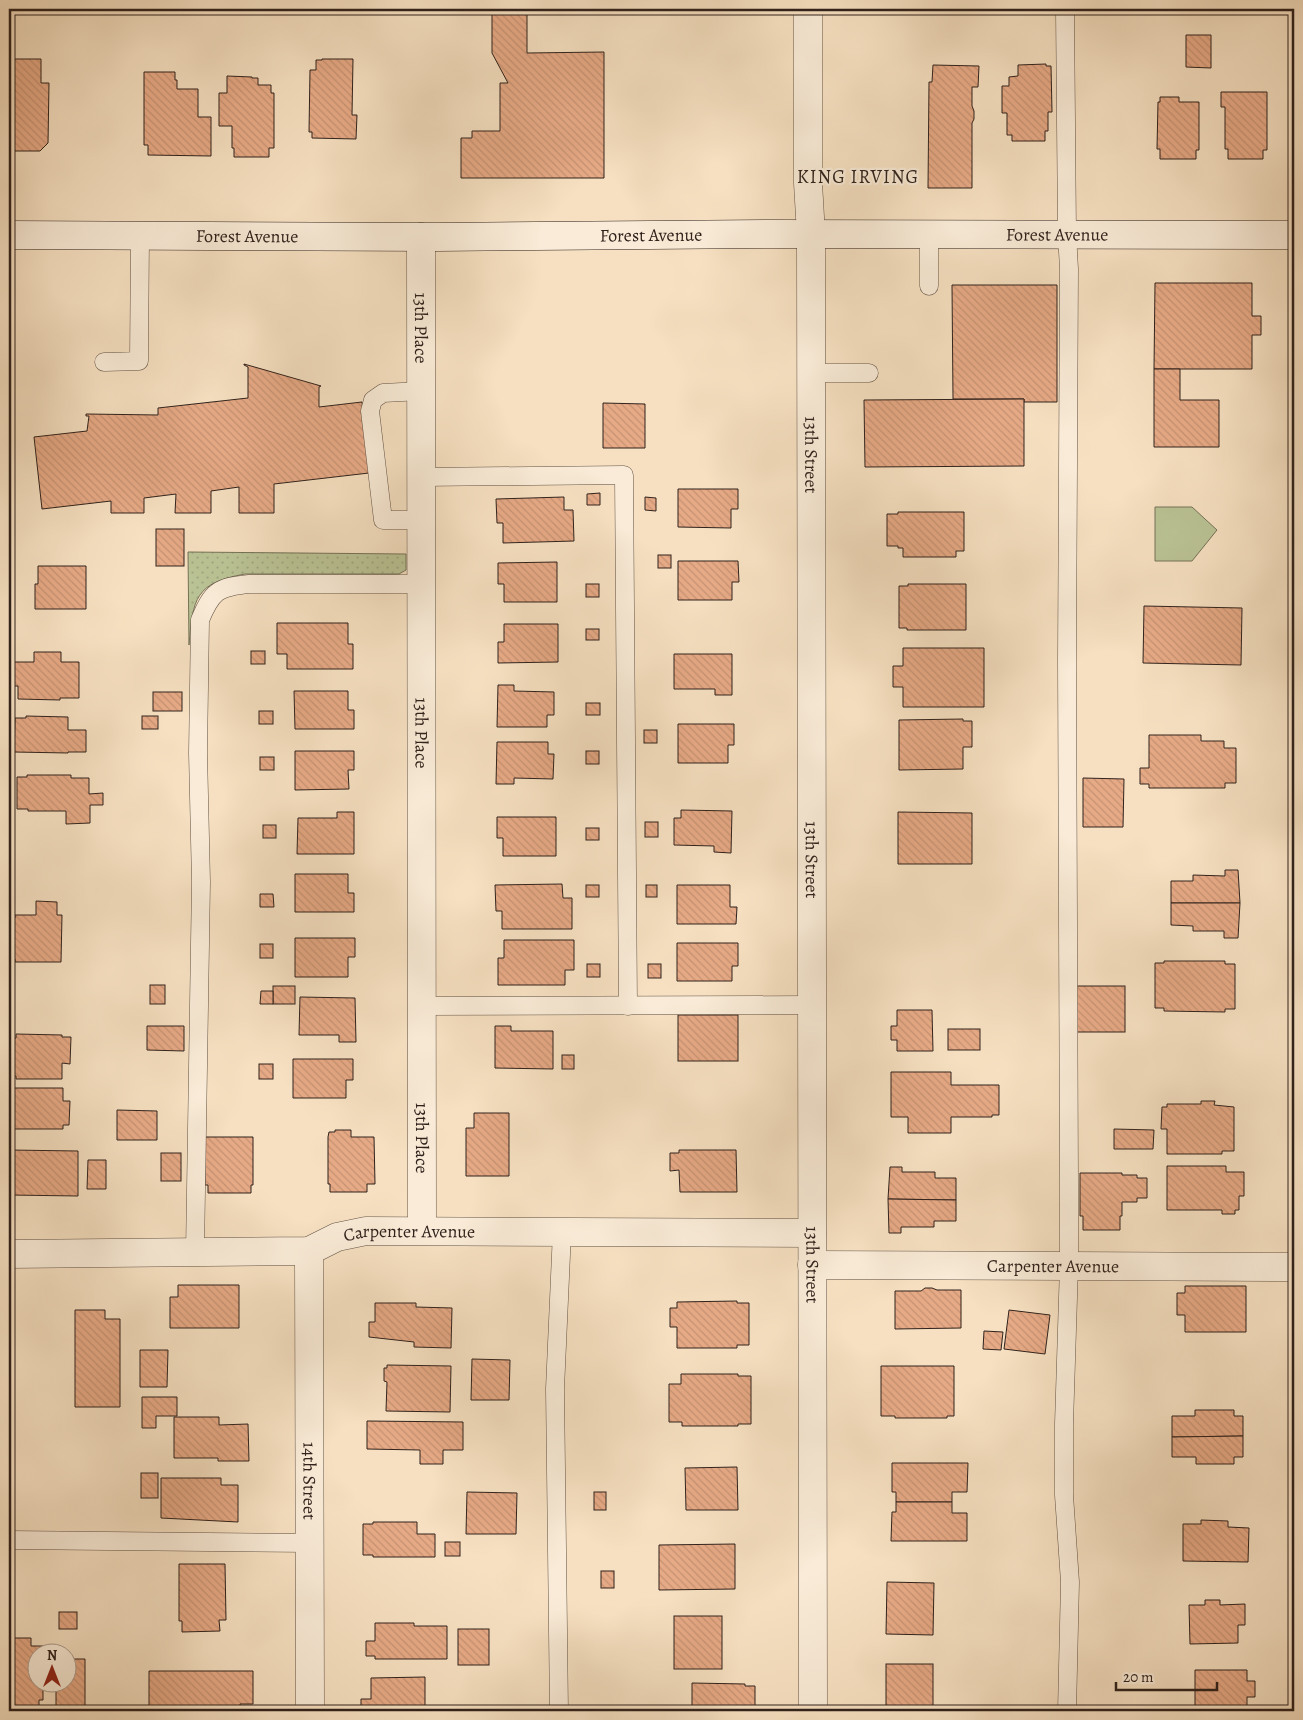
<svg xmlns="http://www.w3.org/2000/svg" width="1303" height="1720" font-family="Alegreya,serif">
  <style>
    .grass { fill: url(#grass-dots); stroke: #757258 }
    .green { fill: #bac395; stroke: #757258 }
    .building { fill: url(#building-back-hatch); stroke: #30221c }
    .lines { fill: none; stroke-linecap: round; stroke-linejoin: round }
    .lane-casing { stroke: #625245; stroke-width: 19 }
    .street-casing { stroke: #625245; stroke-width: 29 }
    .secondary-casing { stroke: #30221c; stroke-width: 29 }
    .lane { stroke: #f9ebd7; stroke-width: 18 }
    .street { stroke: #f9ebd7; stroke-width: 28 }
    .secondary { stroke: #f9ebd7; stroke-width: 28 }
    .labels { text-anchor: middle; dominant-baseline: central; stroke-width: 4.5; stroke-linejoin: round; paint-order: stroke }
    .street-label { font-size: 18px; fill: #30221c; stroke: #f9ebd7 }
    .neighbourhood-label { font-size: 19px; letter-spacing: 1px; fill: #30221c; stroke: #f9ebd7 }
  </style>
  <defs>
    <pattern id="grass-dots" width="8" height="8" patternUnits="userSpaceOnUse" patternTransform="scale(1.25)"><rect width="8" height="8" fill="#bac395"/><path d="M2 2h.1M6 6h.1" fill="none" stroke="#a0a780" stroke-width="1.8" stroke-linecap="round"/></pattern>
    <pattern id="building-back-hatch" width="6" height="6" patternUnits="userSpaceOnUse" patternTransform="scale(1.25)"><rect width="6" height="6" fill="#e7aa86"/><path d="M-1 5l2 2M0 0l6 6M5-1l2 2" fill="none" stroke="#c69273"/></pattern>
  </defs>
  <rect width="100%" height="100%" fill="#f6e0c1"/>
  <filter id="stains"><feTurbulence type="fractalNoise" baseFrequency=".004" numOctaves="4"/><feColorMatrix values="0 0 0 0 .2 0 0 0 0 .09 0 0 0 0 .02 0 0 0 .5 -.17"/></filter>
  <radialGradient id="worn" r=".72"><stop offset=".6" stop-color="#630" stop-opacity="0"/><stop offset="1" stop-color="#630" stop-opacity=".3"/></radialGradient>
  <!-- grass -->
  <path class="grass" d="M188 552 406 554V570L399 574H245C195 583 193 598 189 645Z"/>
  <!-- green -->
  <path class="green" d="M1155 507H1192L1217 530 1192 561H1155Z"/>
  <!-- building -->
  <g class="building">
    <path d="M492 9H527V53L604 52V178H461V138H472V131H500V83H508L492 53Z"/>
    <path d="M1186 35H1211V68L1186 67Z"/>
    <path d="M9 59H41V83H49L48 143 40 151H9Z"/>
    <path d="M322 59H353L352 115H357L356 139 312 138V132H309L310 70H316V60H322Z"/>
    <path d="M1046 64V66H1051L1052 112H1048V131H1045V141H1012V135H1007V113H1002V86H1009V77L1018 76V65Z"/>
    <path d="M933 65 979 66 978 87H972V106L974 111V119L972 123V188H928L929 82H932Z"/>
    <path d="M144 72H175V80H177V89H198V117H211V156L148 155V145H144Z"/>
    <path d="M227 76 252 77V78H258V85H271V93H274V148H269V157H234V148H232V126H219V93H227Z"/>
    <path d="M1221 92H1267V150H1263V159H1228V149H1225V107H1221Z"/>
    <path d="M1160 97H1179V102H1199V150H1196V159H1160V149H1157L1158 102H1160Z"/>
    <path d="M1155 283H1252V316H1261V335H1252V369H1154Z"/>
    <path d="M952 285H1057V402H1024V399H953Z"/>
    <path d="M244 364 321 386 319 387V407L362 402 369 473 274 484V513H239V487L211 491V513H175L176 494 144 498V513H111V501L42 509 34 437 87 431 89 416H86V414L158 415V408L248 398V367L244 365Z"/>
    <path d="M1154 369H1180V400H1219V447H1154Z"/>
    <path d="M1024 399V466L865 467 864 400Z"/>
    <path d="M603 403 645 404V448H603Z"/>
    <path d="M678 489H738V509H731V528L678 527Z"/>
    <path d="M600 493V505H587V494Z"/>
    <path d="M564 497V510H573L574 541 503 543V523H497L496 499Z"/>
    <path d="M645 497 656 498V511L645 510Z"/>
    <path d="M898 512H964V551H956V557H903V548H898V546H887V514H898Z"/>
    <rect x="156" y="529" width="28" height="37"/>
    <rect x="658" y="555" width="13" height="13"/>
    <path d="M678 561H738L739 582H732V600H678Z"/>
    <path d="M557 562V602H504V584H498V563Z"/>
    <path d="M38 566H86V609H35V584H38Z"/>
    <rect x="586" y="584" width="13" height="13"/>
    <path d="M908 584H966V630H907V628H899V586H908Z"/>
    <path d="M1144 606 1242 608 1241 665 1143 663Z"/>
    <path d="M277 623H348V644H353V669H287V654H277Z"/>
    <path d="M504 624H558V662L498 663V642H504Z"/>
    <rect x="586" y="629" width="13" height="11"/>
    <path d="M903 648H984V707H903V687H893V666H903Z"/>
    <rect x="251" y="651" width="14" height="13"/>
    <path d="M34 652H61V662H79V698H60V700L18 699V686H13V662H34Z"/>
    <path d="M674 654H732V695H715V689H674Z"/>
    <path d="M498 685H514V691L554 692V715H547V727H497Z"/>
    <path d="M294 691H348V710H354V729H295Z"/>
    <rect x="153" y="692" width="29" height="19"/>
    <rect x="586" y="703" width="14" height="12"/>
    <rect x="259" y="711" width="14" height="13"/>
    <path d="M26 716 68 717V730H86V752H68V753L14 752 15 718H26Z"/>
    <rect x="142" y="716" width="16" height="13"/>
    <path d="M963 719V721H972V747H963V769L899 770V720Z"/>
    <path d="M678 724H734V745H728V763H678Z"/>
    <rect x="644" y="730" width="13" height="13"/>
    <path d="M1149 735H1201V741H1224V748H1236V783H1225V788H1149V784H1140V768H1149Z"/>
    <path d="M497 742H548V754H554L553 779 514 778V784H496Z"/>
    <path d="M295 751H354V770H348L349 789 295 790Z"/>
    <rect x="586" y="751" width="13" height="13"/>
    <rect x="260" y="757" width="14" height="13"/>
    <path d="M27 775H71V778H89V794L103 793V805H90V823L66 824V811H28V809H17V777H27Z"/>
    <path d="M1083 778 1124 779 1123 827H1083Z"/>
    <path d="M681 810 732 811 731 853 714 852V846L674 845V818H681Z"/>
    <path d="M337 812H354V854H297L298 818H337Z"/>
    <path d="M898 812 972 813V864H898Z"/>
    <path d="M497 817H556V856H503V838H497Z"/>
    <rect x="645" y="822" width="13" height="15"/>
    <rect x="263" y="825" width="13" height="13"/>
    <rect x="586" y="828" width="13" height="12"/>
    <path d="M1225 870H1238L1240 903H1171V881H1193V875L1225 876Z"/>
    <path d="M295 874H348V893H354V912H295Z"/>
    <path d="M562 884 563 898H572V929H502V911H496L495 885Z"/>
    <rect x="586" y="885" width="13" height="12"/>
    <rect x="646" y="885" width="11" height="12"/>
    <path d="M677 885H730V907H737L736 924H677Z"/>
    <path d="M260 894H273L274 907H260Z"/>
    <path d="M36 901 57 902V915H62L61 962H15V959H9V918H15V915H36Z"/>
    <path d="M1171 903H1240L1238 938H1224V931H1193V926L1171 925Z"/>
    <path d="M295 938H355V957H348V977H295Z"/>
    <path d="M504 940H574V970H565V985H498V958H504Z"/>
    <path d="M677 943H738V966H732V981H677Z"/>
    <rect x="260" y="944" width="13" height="14"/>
    <path d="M1164 961H1225V964H1235V1009H1225V1012L1164 1011V1008H1155V963H1164Z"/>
    <rect x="587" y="964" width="13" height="13"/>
    <rect x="648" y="964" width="13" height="14"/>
    <rect x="150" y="985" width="15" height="19"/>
    <rect x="273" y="986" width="22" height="18"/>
    <rect x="1076" y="986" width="49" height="46"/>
    <path d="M261 991H273V1004H260Z"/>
    <path d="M300 997 355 998 356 1042H339V1035H299Z"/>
    <path d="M897 1010H932L933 1051H897V1040H891V1026H897Z"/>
    <rect x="678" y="1015" width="60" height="46"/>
    <path d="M147 1026H184V1051L147 1050Z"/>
    <path d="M495 1026H511V1031H553V1069L495 1068Z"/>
    <rect x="948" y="1029" width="32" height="21"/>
    <path d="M16 1034 62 1035V1037H71L70 1064 62 1063V1079H16V1076H9V1038H16Z"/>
    <rect x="562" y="1055" width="12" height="14"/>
    <path d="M293 1059H353V1080H346V1098H293Z"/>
    <rect x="259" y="1064" width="14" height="15"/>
    <path d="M891 1072H951V1085H999V1115H992V1117H951V1133H908V1117H891Z"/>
    <path d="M9 1088H63V1101H70L69 1125H63V1129H9Z"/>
    <path d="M1201 1101H1215L1214 1105 1234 1107V1151H1222V1154H1167V1129H1161L1162 1107H1167V1104H1201Z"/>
    <path d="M117 1110 157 1111V1140H117Z"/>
    <path d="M474 1113H509V1176H466V1128H474Z"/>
    <path d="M1114 1129 1154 1130 1153 1149H1114Z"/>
    <path d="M335 1130H351V1137H374L375 1184H367V1192H330V1184H328V1137L329 1132H335Z"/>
    <path d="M205 1137H253V1185H251V1193H208V1185H205Z"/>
    <path d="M9 1150 78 1151V1196L9 1195Z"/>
    <path d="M679 1150H736L737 1192H680L679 1170 670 1171V1153H679Z"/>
    <rect x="161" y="1153" width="20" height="28"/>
    <path d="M88 1160H106V1189H87Z"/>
    <path d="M1167 1166H1226V1172H1244V1196H1239V1210H1235V1214H1222V1210H1167Z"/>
    <path d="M890 1167H902V1172H935V1178H956V1200L888 1199Z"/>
    <path d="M1080 1173H1122V1175H1137V1178H1147V1198H1137V1202H1122V1216H1120V1230H1083V1216H1080Z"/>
    <path d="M888 1199 956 1200V1221H934V1227H901V1233H889Z"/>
    <path d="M178 1285H239V1328H170V1297H178Z"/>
    <path d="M1185 1286H1246V1332H1185V1315H1177V1293H1185Z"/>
    <path d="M925 1288H932L937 1290H961V1328L895 1329V1291H921Z"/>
    <path d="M737 1301V1303H749V1345H737V1348H677V1327H670V1308H677V1302Z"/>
    <path d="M375 1303H416V1307L452 1308 451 1348 414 1347V1342L369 1337V1322H375Z"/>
    <path d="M75 1310H105V1319H120V1407H75Z"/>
    <path d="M1009 1310 1050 1315 1045 1354 1004 1349Z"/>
    <path d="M984 1331 1003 1332 1001 1350 983 1349Z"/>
    <path d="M140 1350H168L167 1387H140Z"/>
    <path d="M472 1359 510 1360 509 1400H471Z"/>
    <path d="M387 1365 451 1366 450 1412 386 1411 387 1382 384 1381V1368H387Z"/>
    <path d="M881 1366H954V1416H947V1418H895V1416H881Z"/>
    <path d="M681 1374H738V1376H751V1424H738V1426H682V1422H669V1384H681Z"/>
    <path d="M142 1397H177V1416H156V1428H142Z"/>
    <path d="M1195 1410H1234V1416H1243V1436L1172 1437V1416H1195Z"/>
    <path d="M174 1417H219V1425L248 1424 249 1461H218V1458H174Z"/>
    <path d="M367 1421 463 1422V1450H443V1464H420V1450L367 1449Z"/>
    <path d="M1243 1436V1457H1234V1464H1196V1457H1172V1437Z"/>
    <path d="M892 1463H968L967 1492H952V1502H896V1492H892Z"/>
    <path d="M737 1467 738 1510H686L685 1468Z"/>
    <rect x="141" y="1473" width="17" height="25"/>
    <path d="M161 1478H221V1485H238V1522L161 1518Z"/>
    <path d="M467 1492 517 1493 516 1534H466Z"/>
    <rect x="594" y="1492" width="12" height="18"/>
    <path d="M896 1502H952V1513H967V1541H891L892 1512H896Z"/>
    <path d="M1201 1520 1228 1521V1527L1249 1528 1248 1562 1183 1561V1524H1201Z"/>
    <path d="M373 1522H417V1534H435V1557H373V1555H363V1524H373Z"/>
    <rect x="445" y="1542" width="15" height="14"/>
    <path d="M735 1544V1589L659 1590V1545Z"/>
    <path d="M179 1564H225L226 1620H219L220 1631 182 1632V1621H179Z"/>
    <rect x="601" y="1571" width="13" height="17"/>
    <path d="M887 1582 934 1583 933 1635 886 1634Z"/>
    <path d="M1205 1600H1220V1605L1245 1604V1625H1238V1643L1190 1644 1189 1605H1205Z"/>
    <rect x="59" y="1612" width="18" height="17"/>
    <rect x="674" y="1616" width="48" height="53"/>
    <path d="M375 1623H414V1626H447V1659H375V1656H366V1641H375Z"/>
    <rect x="458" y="1629" width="31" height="36"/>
    <path d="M9 1638H31V1646H43V1652H38V1682H43V1700H39V1709H9Z"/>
    <path d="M68 1659H85V1711H56V1682H68Z"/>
    <rect x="886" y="1664" width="47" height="47"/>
    <path d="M1195 1670H1247V1681H1255V1697H1247V1710H1195Z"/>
    <path d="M149 1671H253V1704H240V1711H149Z"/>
    <path d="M425 1677V1707H431V1711H361V1699H371V1678Z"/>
    <path d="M692 1683 745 1684V1686H755V1711H692Z"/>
    <path d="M1186 1708V1711H1162V1710Z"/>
  </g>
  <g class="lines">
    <defs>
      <g id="lane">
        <path d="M1065 9 1067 234 1069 269 1067 660 1069 1183V1266L1064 1424V1495L1070 1582 1067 1711"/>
        <path d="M929 234V286"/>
        <path d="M104 362 139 361 140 236"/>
        <path d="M811 373H869"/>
        <path d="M421 391 383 393 373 400 370 411 383 520H421"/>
        <path d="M421 477 624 475 628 1006"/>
        <path d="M421 1006 812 1005"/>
        <path d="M195 1252 201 882 198 753 200 620C212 591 218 587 249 584H421"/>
        <path d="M9 1540 310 1543"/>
        <path d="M559 1711 555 1389 562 1232"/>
      </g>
      <g id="street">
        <path id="s1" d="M808 9V183L811 234 813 1711"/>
        <path id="s2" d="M421 237 422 1230"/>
        <path id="s3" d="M309 1251 310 1711"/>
        <path id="s4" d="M9 1254 309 1251 337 1237 366 1231 812 1233"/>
        <path id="s5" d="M812 1265 1294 1267"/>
      </g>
      <g id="secondary">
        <path id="s6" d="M9 235 437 237 775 234 1294 235"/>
      </g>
    </defs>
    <!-- lane casing -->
    <use href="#lane" class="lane-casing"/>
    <!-- street casing -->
    <use href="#street" class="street-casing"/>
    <!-- secondary casing -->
    <use href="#secondary" class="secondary-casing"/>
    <!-- lane -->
    <use href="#lane" class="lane"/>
    <!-- street -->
    <use href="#street" class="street"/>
    <!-- secondary -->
    <use href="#secondary" class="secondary"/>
  </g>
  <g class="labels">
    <!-- street labels -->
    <g class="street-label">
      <text stroke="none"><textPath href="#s6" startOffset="1048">Forest Avenue</textPath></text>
      <text stroke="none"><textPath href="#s6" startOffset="642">Forest Avenue</textPath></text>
      <text stroke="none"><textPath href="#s6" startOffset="238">Forest Avenue</textPath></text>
      <text stroke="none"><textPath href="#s2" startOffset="91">13th Place</textPath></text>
      <text stroke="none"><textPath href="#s1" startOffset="446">13th Street</textPath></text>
      <text stroke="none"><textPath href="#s2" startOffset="496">13th Place</textPath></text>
      <text stroke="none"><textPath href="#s1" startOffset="851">13th Street</textPath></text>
      <text stroke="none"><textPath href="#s2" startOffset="901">13th Place</textPath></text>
      <text stroke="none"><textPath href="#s4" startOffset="404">Carpenter Avenue</textPath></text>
      <text stroke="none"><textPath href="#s1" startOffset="1256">13th Street</textPath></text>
      <text stroke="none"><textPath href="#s5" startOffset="241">Carpenter Avenue</textPath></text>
      <text stroke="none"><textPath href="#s3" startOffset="230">14th Street</textPath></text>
    </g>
    <!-- neighbourhood labels -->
    <g class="neighbourhood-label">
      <text x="858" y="177">KING IRVING</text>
    </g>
  </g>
  <!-- margin -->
  <rect width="1303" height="1720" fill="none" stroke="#f6e0c1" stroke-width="30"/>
  <rect x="10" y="10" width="1283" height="1700" fill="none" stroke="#30221c" stroke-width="2.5"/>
  <rect x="15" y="15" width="1273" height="1690" fill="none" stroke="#30221c"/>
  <!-- north arrow -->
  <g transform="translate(52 1668)"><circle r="24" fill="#f9ebd7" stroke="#a99b8c"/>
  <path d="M0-4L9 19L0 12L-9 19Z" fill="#8f2418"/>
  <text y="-8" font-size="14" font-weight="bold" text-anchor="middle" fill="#30221c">N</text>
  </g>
  <!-- scale -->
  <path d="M1116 1682v8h101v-8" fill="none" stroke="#30221c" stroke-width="2.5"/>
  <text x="1123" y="1682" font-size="15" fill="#30221c" stroke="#f9ebd7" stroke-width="4" paint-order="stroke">20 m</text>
  <rect width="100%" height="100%" filter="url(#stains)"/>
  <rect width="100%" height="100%" fill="url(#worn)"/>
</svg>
